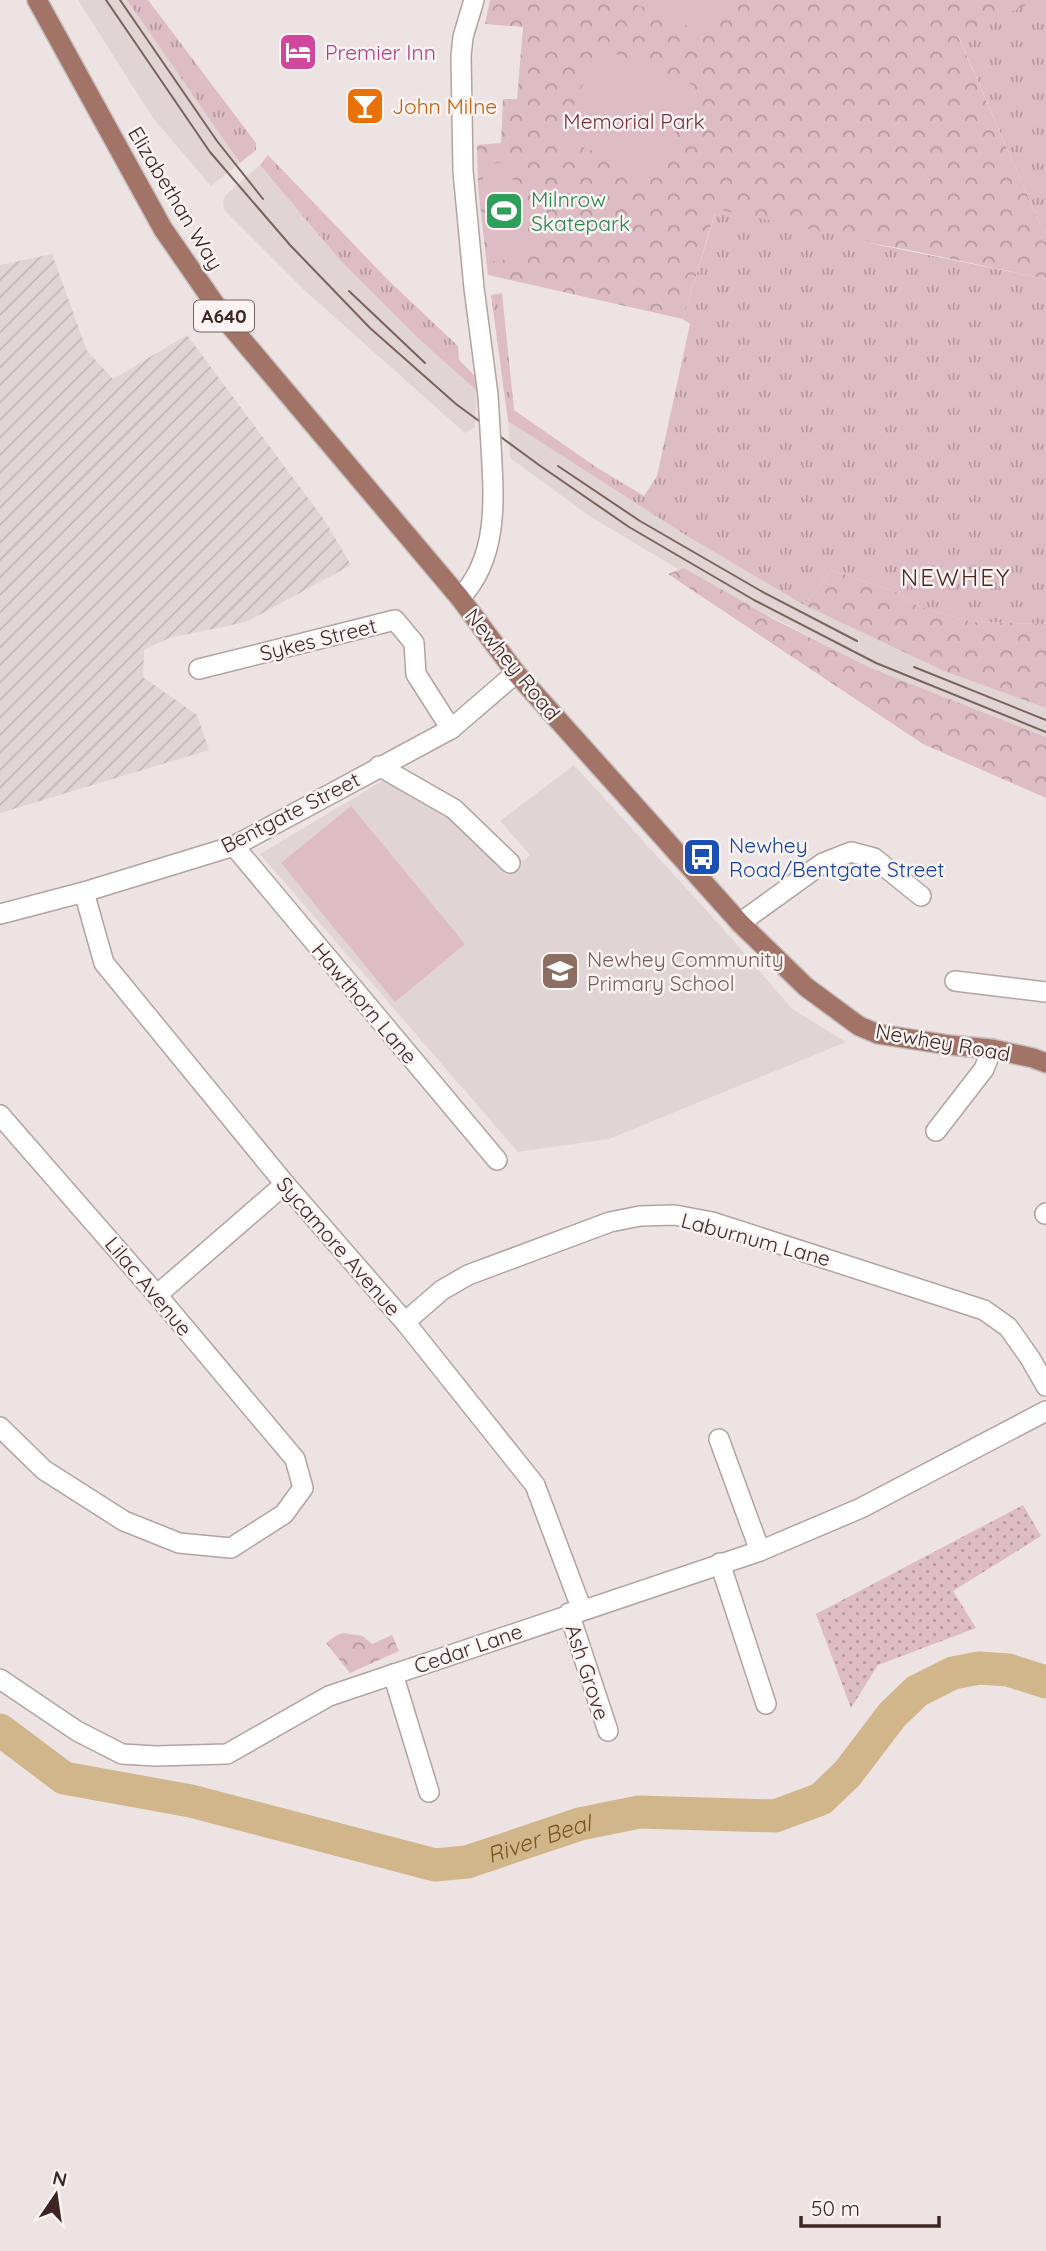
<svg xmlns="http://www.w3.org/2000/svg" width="1046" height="2251" font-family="Quicksand,sans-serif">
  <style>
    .built { fill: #e1d4d4 }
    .industrial { fill: url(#industrial-furrows) }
    .grass { fill: url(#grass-tufts) }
    .forest { fill: url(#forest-crowns) }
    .garden { fill: url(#garden-dots) }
    .pitch { fill: #debcc5 }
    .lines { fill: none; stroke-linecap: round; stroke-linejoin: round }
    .river { stroke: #d2b68b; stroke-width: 33 }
    .minor-casing { stroke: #b2a3a1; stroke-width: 22 }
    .tertiary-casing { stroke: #b2a3a1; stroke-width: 22 }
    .primary-casing { stroke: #c5bebd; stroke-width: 22 }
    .minor { stroke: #fff; stroke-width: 19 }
    .tertiary { stroke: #fff; stroke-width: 19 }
    .primary { stroke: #a27367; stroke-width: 19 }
    .tram { stroke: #7a625d; stroke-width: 2 }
    .tertiary-bridge-casing { stroke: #b2a3a1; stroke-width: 22; stroke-linecap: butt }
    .tertiary-bridge { stroke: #fff; stroke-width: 19 }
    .labels { text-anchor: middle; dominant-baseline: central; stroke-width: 5; stroke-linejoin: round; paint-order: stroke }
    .shield { fill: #f9f3f4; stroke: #766461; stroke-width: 2 }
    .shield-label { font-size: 19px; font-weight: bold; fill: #3e2722 }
    .hotel-label { font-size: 21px; fill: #b23c85; stroke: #f9f3f4; text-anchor: start }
    .food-label { font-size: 21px; fill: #c56008; stroke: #f9f3f4; text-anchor: start }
    .park-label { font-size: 21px; fill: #752c38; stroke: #f9f3f4 }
    .street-label { font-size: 21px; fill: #3e2722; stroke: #f9f3f4 }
    .leisure-label { font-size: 21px; fill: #27864d; stroke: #f9f3f4; text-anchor: start }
    .transit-label { font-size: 21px; fill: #164399; stroke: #f9f3f4; text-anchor: start }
    .education-label { font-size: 21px; fill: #785e54; stroke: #f9f3f4; text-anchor: start }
    .water-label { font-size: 23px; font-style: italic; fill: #7a561c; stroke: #f9f3f4 }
    .quarter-label { font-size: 24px; letter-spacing: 2px; fill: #50281e; stroke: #f9f3f4 }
  </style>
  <defs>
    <pattern id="industrial-furrows" width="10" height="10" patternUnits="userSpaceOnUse" patternTransform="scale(1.75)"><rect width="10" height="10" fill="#e1d4d4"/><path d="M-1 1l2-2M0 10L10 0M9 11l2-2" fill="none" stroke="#c2b6b6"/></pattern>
    <pattern id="grass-tufts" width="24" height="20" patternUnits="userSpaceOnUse" patternTransform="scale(1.75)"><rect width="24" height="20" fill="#debcc5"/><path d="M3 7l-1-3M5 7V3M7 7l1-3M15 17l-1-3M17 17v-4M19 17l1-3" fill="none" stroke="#b599a0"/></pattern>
    <pattern id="forest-crowns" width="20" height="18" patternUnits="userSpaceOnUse" patternTransform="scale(1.75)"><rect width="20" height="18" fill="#debcc5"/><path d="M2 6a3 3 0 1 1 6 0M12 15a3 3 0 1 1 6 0" fill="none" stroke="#b599a0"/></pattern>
    <pattern id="garden-dots" width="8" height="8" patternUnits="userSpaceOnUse" patternTransform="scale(1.75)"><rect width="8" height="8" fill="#debcc5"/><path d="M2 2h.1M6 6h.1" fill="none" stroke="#b599a0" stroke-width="1.8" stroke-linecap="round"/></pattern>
  </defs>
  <rect width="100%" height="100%" fill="#ede3e3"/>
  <!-- built -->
  <g class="built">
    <path d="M78 0H127L240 163 211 186 153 118Z"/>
    <path d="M260 165 339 259 419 339 477 391 475 427 465 433 302 288 224 210 223 201 226 195Z"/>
    <path d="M508 421 687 536 804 605 944 671 1046 708V737L873 669 680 570 591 517 510 458Z"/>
    <path d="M574 765 726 932 792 1009 846 1042 609 1139 518 1152 260 854 384 780 447 816 506 875 530 855 500 821Z"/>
  </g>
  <!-- industrial -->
  <path class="industrial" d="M52 254 87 351 113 379 187 335 325 521 351 565 246 622 169 638 144 650 143 677 197 715 209 750 0 813V265Z"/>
  <!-- grass -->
  <g class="grass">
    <path d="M127 0H148L256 143V150L240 163Z"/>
    <path d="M1036 0H1046V238L958 35Z"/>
    <path d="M268 155 388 280 458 346 459 360 475 376 477 391 419 339 339 259 260 165Z"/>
    <path d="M664 193 1038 272 864 242 1046 279V624L971 622 917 606 896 592 832 570 804 605 687 536 508 421 491 295 502 293 514 410 596 467 644 496 657 476 690 324 683 319 715 214Z"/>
  </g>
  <!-- forest -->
  <g class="forest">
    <path d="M490 0H1037L958 36 1046 238V279L716 209 683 319 488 275 478 187 477 145 501 143 503 99H517L523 27 485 24Z"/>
    <path d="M684 568 775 620 873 669 1046 737V798L923 744 668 574Z"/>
    <path d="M832 570 896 592 917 606 971 622 1046 624V708L944 671 804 605Z"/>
    <path d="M344 1633 363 1636 372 1644 392 1635 399 1651 350 1673 326 1643 337 1635Z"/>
  </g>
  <!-- garden -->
  <path class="garden" d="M1023 1505 1041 1536 953 1591 976 1628 878 1665 851 1708 816 1614Z"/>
  <!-- pitch -->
  <g class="pitch">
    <path d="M626 0H727L711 36Z"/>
    <path d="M600 47 695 86 655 177 559 137Z"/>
    <path d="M508 161 535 256 490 262 482 166Z"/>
    <path d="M351 806 465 944 395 1002 281 863Z"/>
  </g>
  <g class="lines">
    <!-- river -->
    <path class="river" id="s1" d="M0 1730 64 1778 191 1801 435 1865 467 1862 580 1824 639 1812 775 1816 821 1799 848 1773 892 1715 917 1691 953 1673 979 1668 1008 1670 1046 1682"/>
    <defs>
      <g id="minor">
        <path d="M199 669 395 620 414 643 416 674 451 729"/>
        <path d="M379 766 454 809 510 863"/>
        <path d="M234 846 497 1160"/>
        <path d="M84 892 104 963 285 1184 405 1322 535 1485 582 1610"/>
        <path d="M0 914 84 892 234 846 451 729 516 673"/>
        <path d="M740 923 823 863 851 852 874 858 921 896"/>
        <path d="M955 981 1046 992"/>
        <path d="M0 1115 157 1295 295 1459 303 1488 284 1514 231 1548 179 1543 124 1521 44 1470 0 1427"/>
        <path d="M936 1131 984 1069 992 1049"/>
        <path d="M1045 1214 1046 1213"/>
        <path d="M157 1295 285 1184"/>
        <path d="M405 1322 442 1290 468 1275 610 1222 640 1216 675 1215 712 1222 984 1310 1008 1327 1030 1358 1046 1386"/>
        <path d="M719 1439 760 1551"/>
        <path d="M720 1563 766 1704"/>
        <path d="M569 1613 608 1731"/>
        <path d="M393 1674 429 1792"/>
        <path d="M0 1679 77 1731 122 1754 156 1756 227 1754 329 1696 760 1551 861 1508 1046 1411"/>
      </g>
      <g id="tertiary">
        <path d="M474 0 463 37 461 56 463 171 474 288 488 395"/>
        <path d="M460 598C499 557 494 499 491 446"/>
      </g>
      <path id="primary" d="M37 0 163 229 228 323 460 598 516 673 740 923 806 987 859 1026 878 1034 949 1045 992 1049 1033 1058 1046 1063"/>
    </defs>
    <!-- minor casing -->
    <use href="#minor" class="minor-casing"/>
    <!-- tertiary casing -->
    <use href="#tertiary" class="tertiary-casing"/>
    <!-- primary casing -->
    <use href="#primary" class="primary-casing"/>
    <!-- minor -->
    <use href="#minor" class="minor"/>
    <!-- tertiary -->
    <use href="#tertiary" class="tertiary"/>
    <!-- primary -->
    <use href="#primary" class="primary"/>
    <!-- tram -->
    <g class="tram">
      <path d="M106 0 210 152 290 245 370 328 456 404 539 465 629 527 754 600 876 663 1046 732"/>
      <path d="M120 0 217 141 263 199"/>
      <path d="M349 291 425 363"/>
      <path d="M558 466 640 521 761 591 857 641"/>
      <path d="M914 667 1046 720"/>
    </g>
    <defs>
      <path id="tertiary-bridge" d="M488 395 491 446"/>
    </defs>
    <!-- tertiary-bridge casing -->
    <use href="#tertiary-bridge" class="tertiary-bridge-casing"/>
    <!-- tertiary-bridge -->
    <use href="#tertiary-bridge" class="tertiary-bridge"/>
  </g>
  <!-- icons -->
  <defs>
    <symbol id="hotel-square" viewBox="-11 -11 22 22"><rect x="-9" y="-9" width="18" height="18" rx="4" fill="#d1479c" stroke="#f9f3f4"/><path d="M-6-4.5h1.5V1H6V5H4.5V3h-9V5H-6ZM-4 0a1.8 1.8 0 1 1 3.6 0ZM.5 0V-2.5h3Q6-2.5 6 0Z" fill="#fff"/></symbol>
    <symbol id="bar-square" viewBox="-11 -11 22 22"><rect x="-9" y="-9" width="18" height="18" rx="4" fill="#e8710a" stroke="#f9f3f4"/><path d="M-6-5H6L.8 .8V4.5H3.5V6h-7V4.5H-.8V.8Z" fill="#fff"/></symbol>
    <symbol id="stadium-square" viewBox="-11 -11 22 22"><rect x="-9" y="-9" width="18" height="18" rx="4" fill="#2e9e5b" stroke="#f9f3f4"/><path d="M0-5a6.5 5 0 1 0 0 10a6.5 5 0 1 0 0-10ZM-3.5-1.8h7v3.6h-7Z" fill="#fff"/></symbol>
    <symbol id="bus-square" viewBox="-11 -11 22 22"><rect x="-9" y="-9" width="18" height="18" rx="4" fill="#1a4fb4" stroke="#f9f3f4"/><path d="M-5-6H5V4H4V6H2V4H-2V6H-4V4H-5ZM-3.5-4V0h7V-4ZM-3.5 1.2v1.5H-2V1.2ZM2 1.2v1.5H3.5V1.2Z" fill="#fff"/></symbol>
    <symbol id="school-square" viewBox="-11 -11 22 22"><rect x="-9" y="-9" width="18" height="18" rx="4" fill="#8d6e63" stroke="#f9f3f4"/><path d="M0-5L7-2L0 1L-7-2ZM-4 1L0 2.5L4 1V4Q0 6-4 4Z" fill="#fff"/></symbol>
  </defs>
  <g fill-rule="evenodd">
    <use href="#hotel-square" x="276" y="30" width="44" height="44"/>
    <use href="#bar-square" x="343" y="84" width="44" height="44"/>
    <use href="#stadium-square" x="482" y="189" width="44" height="44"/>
    <use href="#bus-square" x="680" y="835" width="44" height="44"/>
    <use href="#school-square" x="538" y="949" width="44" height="44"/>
  </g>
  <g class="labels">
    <!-- shield labels -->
    <rect class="shield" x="194" y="300.5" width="60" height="31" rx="5"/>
    <g class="shield-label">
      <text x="224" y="316">A640</text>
    </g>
    <!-- hotel labels -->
    <g class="hotel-label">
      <text x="325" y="52">Premier Inn</text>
    </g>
    <!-- food labels -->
    <g class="food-label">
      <text x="392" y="106">John Milne</text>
    </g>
    <!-- park labels -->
    <g class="park-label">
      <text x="634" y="121">Memorial Park</text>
    </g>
    <!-- street labels -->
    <g class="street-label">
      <text transform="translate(176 198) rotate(59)">Elizabethan Way</text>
      <text transform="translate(318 639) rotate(-14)">Sykes Street</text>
      <text transform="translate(513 664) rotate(51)">Newhey Road</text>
      <text transform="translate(290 812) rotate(-27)">Bentgate Street</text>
      <text transform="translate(365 1003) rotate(50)">Hawthorn Lane</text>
      <text transform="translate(943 1042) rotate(10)">Newhey Road</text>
      <text transform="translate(756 1239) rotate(15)">Laburnum Lane</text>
      <text transform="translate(339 1246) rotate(49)">Sycamore Avenue</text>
      <text transform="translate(149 1286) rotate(50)">Lilac Avenue</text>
      <text transform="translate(468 1648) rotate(-19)">Cedar Lane</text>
      <text transform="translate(588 1672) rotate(72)">Ash Grove</text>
    </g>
    <!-- leisure labels -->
    <g class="leisure-label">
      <text x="531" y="199">Milnrow<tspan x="531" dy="24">Skatepark</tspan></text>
    </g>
    <!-- transit labels -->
    <g class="transit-label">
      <text x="729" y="845">Newhey<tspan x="729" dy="24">Road/Bentgate Street</tspan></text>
    </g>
    <!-- education labels -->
    <g class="education-label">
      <text x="587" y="959">Newhey Community<tspan x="587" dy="24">Primary School</tspan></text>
    </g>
    <!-- water labels -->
    <g class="water-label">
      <text stroke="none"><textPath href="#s1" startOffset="569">River Beal</textPath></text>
    </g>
    <!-- quarter labels -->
    <g class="quarter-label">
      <text x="956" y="577">NEWHEY</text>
    </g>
  </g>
  <!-- north arrow -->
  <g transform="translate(56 2195) rotate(13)" stroke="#f9f3f4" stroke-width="5" paint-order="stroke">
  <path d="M0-5L12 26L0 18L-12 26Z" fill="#3e2722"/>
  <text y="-10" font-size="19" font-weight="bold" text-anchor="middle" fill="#3e2722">N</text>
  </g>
  <!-- scale -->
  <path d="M801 2216v10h138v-10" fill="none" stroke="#3e2722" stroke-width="3.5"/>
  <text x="811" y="2216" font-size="21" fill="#3e2722" stroke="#f9f3f4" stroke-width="5" paint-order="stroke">50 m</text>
</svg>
